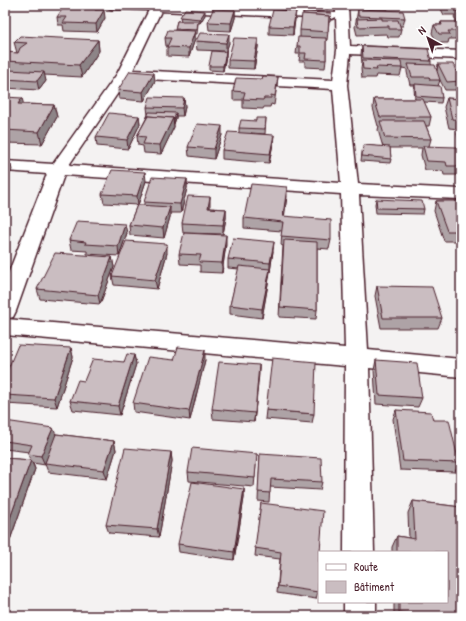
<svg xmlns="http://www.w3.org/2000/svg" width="466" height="621" font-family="'Patrick Hand',sans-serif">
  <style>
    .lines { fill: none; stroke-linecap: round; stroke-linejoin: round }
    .minor-casing { stroke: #4a1f2b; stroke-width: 3 }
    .minor { fill: #fff; fill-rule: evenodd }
    .wall { fill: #aea3a6; stroke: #4a1f2b }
    .shaded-wall { fill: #8d8487; stroke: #4a1f2b }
    .building { fill: #cabdc1; stroke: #4a1f2b }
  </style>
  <rect width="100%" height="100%" fill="#f4f2f2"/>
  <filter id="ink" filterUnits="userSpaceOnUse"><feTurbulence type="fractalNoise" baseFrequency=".025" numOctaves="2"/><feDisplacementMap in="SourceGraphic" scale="8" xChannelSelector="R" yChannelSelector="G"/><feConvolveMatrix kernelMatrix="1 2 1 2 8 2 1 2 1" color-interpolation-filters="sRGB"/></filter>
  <g filter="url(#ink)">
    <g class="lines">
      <defs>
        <g id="minor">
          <path d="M105 5H189L336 13V5H348L350 46 461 51V59L350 54 347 85 358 184 461 189V199L359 195 368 350 461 359V377L369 368 374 552H344L345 366 5 335V282L47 174 5 171V161L53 164 117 74 149 10 111 9 107 7ZM161 11 332 19 336 17 337 50 333 80 133 70ZM128 78 333 89 341 183 69 165ZM64 175 341 194 345 348 6 319 13 317 16 311Z"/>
          <rect x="344" y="602" width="32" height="14"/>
        </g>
      </defs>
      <!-- minor casing -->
      <use href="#minor" class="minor-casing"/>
      <!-- minor -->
      <use href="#minor" class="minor"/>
    </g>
    <!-- wall -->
    <g class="wall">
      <path d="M359 5H389L388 9 359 8Z"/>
      <path d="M439 5H461V39H449L448 43H437L432 33 434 25H440L441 22H457L454 17 455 15H444Z"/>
      <path d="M358 9 405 18 403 26H400L401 29 399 37H388L387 34 357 35 355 27Z"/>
      <path d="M98 10 105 18 97 32 64 31 63 25H58L57 17Z"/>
      <path d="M235 10V18L231 31 209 30 208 22Z"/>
      <path d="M331 13 330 22H329L327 40H326V60L325 68 305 67V61H299L300 54H296L297 46 300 37V30Z"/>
      <path d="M205 15 200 23H198L197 34H195V39L189 57 167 56V46H166L165 38 175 30 177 21H181L180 17Z"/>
      <path d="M295 19 293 35 269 34V26Z"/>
      <path d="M258 39V47L254 69 228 68V60Z"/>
      <path d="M98 40 99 51 82 77 44 75 46 81 39 90 5 88V75L7 73H5V53H17L14 42Z"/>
      <path d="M196 41 229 43 226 51V56L223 71 209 70V66L224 51 197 50Z"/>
      <path d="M362 46 431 61V64L437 71 438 64 456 71H461V90H445L440 80 438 86 442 98 441 103 424 102 431 117 429 126H426L431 139 429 146 461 162V171L460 175H444L443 171 425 170 421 155 422 148H390L391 159 390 163 361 161 363 145 383 147 378 130 379 126H378L373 108 374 99H415L414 89 415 85H410L407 72V69L402 68 400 76 376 75 375 78H362L361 68 362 62 361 54Z"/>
      <path d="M278 77 277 85 274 105 271 104 270 107H264L263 109 243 108V100H233V91L262 79Z"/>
      <path d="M155 81 144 101 119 99 118 90Z"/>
      <path d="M5 97 24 104 54 105 57 117 42 144 5 143Z"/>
      <path d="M184 98 185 107 183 116H176V118L174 124V127L161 154 144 153 143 146 138 145 137 136 148 115 147 107Z"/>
      <path d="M447 98 461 99V147L457 134 459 129 449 128 444 107Z"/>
      <path d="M139 116 140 124 128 149 97 146 96 137Z"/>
      <path d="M266 118 265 134 251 133 273 144 269 163 222 159V150L239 132V128L256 121Z"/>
      <path d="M222 135 214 159 189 156 188 147Z"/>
      <path d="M187 179V188L181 213H170V217L164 238 130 235 129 225 137 205 104 203 102 194 146 181 138 205H144V202Z"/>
      <path d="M287 187 284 216 331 240 329 249 317 248V310L316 319 279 317 283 246 281 245 282 231 244 228V218Z"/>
      <path d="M376 199 424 209 423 214 376 213 375 204Z"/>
      <path d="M436 201H461V241H444L434 211Z"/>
      <path d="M210 206V208L226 209V218L223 234 183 233 182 223Z"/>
      <path d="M127 233 119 256 87 254V251L71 250 69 240Z"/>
      <path d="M226 244 222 273 200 272V265L180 264 179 254Z"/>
      <path d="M273 251 270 272 269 278 262 318 230 314V305L239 269 228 268V259Z"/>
      <path d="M167 253 157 289 114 285 112 276Z"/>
      <path d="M112 257 114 267 100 304 40 299 37 289Z"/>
      <path d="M377 286 442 318 438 328H381L375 296Z"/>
      <path d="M71 348 73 357 57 407 5 404V376Z"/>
      <path d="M134 355 136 364 120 415 73 410 70 401 84 381 124 362Z"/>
      <path d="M174 360H205L190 420 134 412 133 403Z"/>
      <path d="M376 360 422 398 418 407 376 404 374 370Z"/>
      <path d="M259 365 254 422 213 419 212 409Z"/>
      <path d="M266 410 314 414 312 423 265 419Z"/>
      <path d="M396 410 433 420 459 463 455 472 400 470 393 419Z"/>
      <path d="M5 421 56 434 114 441 116 450 107 479 48 472 45 464V465L33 463 35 469 10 540 5 539V458L30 460 28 454 29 452 5 449Z"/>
      <path d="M171 452 172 461 159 537 109 533 106 525Z"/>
      <path d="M257 454 254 487 189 481 188 472Z"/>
      <path d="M260 454 322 482 320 490 270 487 269 502 258 501Z"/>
      <path d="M244 489V498L234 560 179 552 178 544Z"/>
      <path d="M413 501 461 507V616H394V602H447V552H392V547L397 536 409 538 408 513Z"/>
      <path d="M261 503 318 592 316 599 277 593 280 559 255 556Z"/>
    </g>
    <!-- shaded-wall -->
    <g class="shaded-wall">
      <path d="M104 10 105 18 97 32 96 24Z"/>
      <path d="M235 10V18L231 31V23Z"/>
      <path d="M205 11V15L200 23V19Z"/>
      <path d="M296 11 293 35V27Z"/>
      <path d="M195 31V39L189 57V48Z"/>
      <path d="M229 34V43L226 52V43Z"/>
      <path d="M258 39V47L254 69V61Z"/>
      <path d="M98 40 99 51 82 77 79 65Z"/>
      <path d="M226 52V56L223 71V66Z"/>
      <path d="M44 72 46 81 39 90 37 81Z"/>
      <path d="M154 73 155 81 144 101 143 92Z"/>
      <path d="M22 98 25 110 18 104Z"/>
      <path d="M184 98 185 107 183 116 182 108Z"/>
      <path d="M54 105 57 117 42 144 39 132Z"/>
      <path d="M176 113V118L174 124V119Z"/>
      <path d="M139 116 140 124 128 149 127 140Z"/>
      <path d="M173 118 174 127 161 154 160 145Z"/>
      <path d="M222 126V135L214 159V149Z"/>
      <path d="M274 135 273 144 269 163 270 154Z"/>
      <path d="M11 165 12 170 6 180 5 175Z"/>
      <path d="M145 172 146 181 138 205 137 196Z"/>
      <path d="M187 179V188L181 213 180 204Z"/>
      <path d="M287 187V197L283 226V216Z"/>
      <path d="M210 197V206L208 217V208Z"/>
      <path d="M170 207V217L164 238 163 228Z"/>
      <path d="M226 209V218L223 234V225Z"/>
      <path d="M125 224 127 233 119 256 118 246Z"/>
      <path d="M226 235V244L222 273V263Z"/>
      <path d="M274 242 273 251 270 272V263Z"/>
      <path d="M167 244V253L157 289 155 280Z"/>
      <path d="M112 257 114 267 100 304 98 295Z"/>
      <path d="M270 269 269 278 262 318V309Z"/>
      <path d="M71 348 73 357 57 407 54 398Z"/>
      <path d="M205 350V360L190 420 189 411Z"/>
      <path d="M134 355 136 364 120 415 118 406Z"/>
      <path d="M259 365V374L254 422 255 413Z"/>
      <path d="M53 428 57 437 45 463V465L41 456Z"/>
      <path d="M114 441 116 450 107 479 104 470Z"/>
      <path d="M171 452 172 461 159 537 157 529Z"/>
      <path d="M31 460 35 469 10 540 5 532Z"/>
      <path d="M244 489V498L234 560V552Z"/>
    </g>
    <!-- building -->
    <g class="building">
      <path d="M65 5 97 6 95 10H104L96 24 63 23 67 17H57Z"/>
      <path d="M444 5H461V7H445Z"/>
      <path d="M185 9 205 11 200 19 180 17Z"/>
      <path d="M213 9 235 10 231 23 208 22Z"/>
      <path d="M358 9 403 11 405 18 358 16Z"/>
      <path d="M456 9H461V19Z"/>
      <path d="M273 10 296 11 293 27 269 26Z"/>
      <path d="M303 12 331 13 330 18H329V16L303 14Z"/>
      <path d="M302 14 329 16 328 32 300 30Z"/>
      <path d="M382 18V20H398L401 29H389V26L358 27 357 19Z"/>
      <path d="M177 21H198L197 30 175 29Z"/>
      <path d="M441 22H461V31H448L450 34H439L434 25H442Z"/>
      <path d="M168 30 195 31 189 48 167 47 171 38H165Z"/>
      <path d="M200 33 229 34 226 43 196 41Z"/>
      <path d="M20 36 98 40 79 65 5 61V53L6 52 18 53 20 48 27 43 14 42Z"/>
      <path d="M298 37 326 38V60L305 59 306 53H300V46H297Z"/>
      <path d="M234 38 258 39 254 61 228 60Z"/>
      <path d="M362 46 428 49 431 61 363 58Z"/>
      <path d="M212 51 226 52 223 66H209Z"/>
      <path d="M362 60 401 61 402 68 376 67 377 70 363 69Z"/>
      <path d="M408 64 435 65 440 80H430L429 77H412Z"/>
      <path d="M438 64H453L456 71H461V81L447 82Z"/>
      <path d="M9 70 44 72 37 81 5 79V75Z"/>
      <path d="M130 71 154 73 143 92 118 90Z"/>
      <path d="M263 76 278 77 275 96 271 95V98H264L263 100 243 99 245 92 233 91 236 78 262 79Z"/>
      <path d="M415 84 440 86 442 98 416 96Z"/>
      <path d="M5 97 22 98 18 104 54 105 39 132 5 130Z"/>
      <path d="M150 97 184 98 182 108 147 107Z"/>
      <path d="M447 98 461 99V120L452 119Z"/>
      <path d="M374 99H423L431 117H380Z"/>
      <path d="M149 112 176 113 174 119 173 118 148 116 147 117Z"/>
      <path d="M109 113 139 116 127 140 96 137Z"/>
      <path d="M148 116 173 118 160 145 143 144 146 137 137 136Z"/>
      <path d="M256 118H266L265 129 239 128 241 120 256 121Z"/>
      <path d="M380 121H424L431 139 385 138Z"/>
      <path d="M197 124 222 126 214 149 188 147Z"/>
      <path d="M228 132 274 135 270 154 222 150Z"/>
      <path d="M363 145 390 147 391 159 362 156Z"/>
      <path d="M423 146 456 147 461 162V166H447L446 162 427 161Z"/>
      <path d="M5 165H11L5 175Z"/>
      <path d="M112 170 145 172 137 196 102 194Z"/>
      <path d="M152 177 187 179 180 204 144 202Z"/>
      <path d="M251 184 287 187 283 216 331 220V240L281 236 283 222 244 218Z"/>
      <path d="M188 196 210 197 208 208 226 209 223 225 182 223Z"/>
      <path d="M376 199 422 201 424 209 377 208Z"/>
      <path d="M436 201H461V231H447Z"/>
      <path d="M137 205 170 207 163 228 129 225Z"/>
      <path d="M77 221 125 224 118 246 85 244 86 242 69 240Z"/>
      <path d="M184 233 226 235 222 263 199 262 201 255 179 254Z"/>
      <path d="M233 238 274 242 270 263 228 259Z"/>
      <path d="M284 240 317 242V310L280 307Z"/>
      <path d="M126 241 167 244 155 280 112 276Z"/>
      <path d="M55 253 112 257 98 295 37 289Z"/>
      <path d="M239 266 270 269 262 309 230 305Z"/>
      <path d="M377 286 432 287 442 318H383Z"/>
      <path d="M18 345 71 348 54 398 5 395V376Z"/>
      <path d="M178 347 205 350 189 411 133 403 148 357 174 360Z"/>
      <path d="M127 354 134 355 118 406 70 401 78 380 84 381 93 359 124 362Z"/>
      <path d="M272 358 316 362 314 414 266 410Z"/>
      <path d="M376 360 417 363 422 398 379 395Z"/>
      <path d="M219 362 259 365 255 413 212 409Z"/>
      <path d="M396 410 431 412 433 420H449L459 463 403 461Z"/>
      <path d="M5 421 53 428 41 456 28 454 32 445 5 441Z"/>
      <path d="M56 434 114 441 104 470 45 463Z"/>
      <path d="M125 448 171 452 157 529 106 525Z"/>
      <path d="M192 448 257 454 255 478 188 472Z"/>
      <path d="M260 454 321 458 322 482 271 479 270 493 258 492Z"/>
      <path d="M5 458 31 460 5 532Z"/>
      <path d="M192 482 244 489 234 552 178 544Z"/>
      <path d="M413 501 461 507V616H425L399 612V602H447V552H397V536L415 539Z"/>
      <path d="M261 503 323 511 320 552H319L318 592 278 586 281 552 255 548Z"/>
    </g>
  </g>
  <!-- margin -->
  <rect width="466" height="621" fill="none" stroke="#fff" stroke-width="20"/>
  <rect x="10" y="10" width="446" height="601" fill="none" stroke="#4a1f2b" stroke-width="1.5" filter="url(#ink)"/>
  <!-- legend -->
  <rect x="318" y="551" width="130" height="52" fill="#ffffff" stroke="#b7a5aa"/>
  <rect x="326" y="564" width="20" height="6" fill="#ffffff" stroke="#b7a5aa"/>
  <text x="354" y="571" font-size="12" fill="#4a1f2b">Route</text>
  <rect x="326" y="581" width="20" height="12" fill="#cabdc1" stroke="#b7a5aa"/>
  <text x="354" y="591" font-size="12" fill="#4a1f2b">Bâtiment</text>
  <!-- north arrow -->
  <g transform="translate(428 38) rotate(320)" stroke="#ffffff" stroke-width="3" paint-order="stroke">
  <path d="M0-3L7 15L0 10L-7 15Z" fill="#4a1f2b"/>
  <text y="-6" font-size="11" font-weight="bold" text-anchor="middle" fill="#4a1f2b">N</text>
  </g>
</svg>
